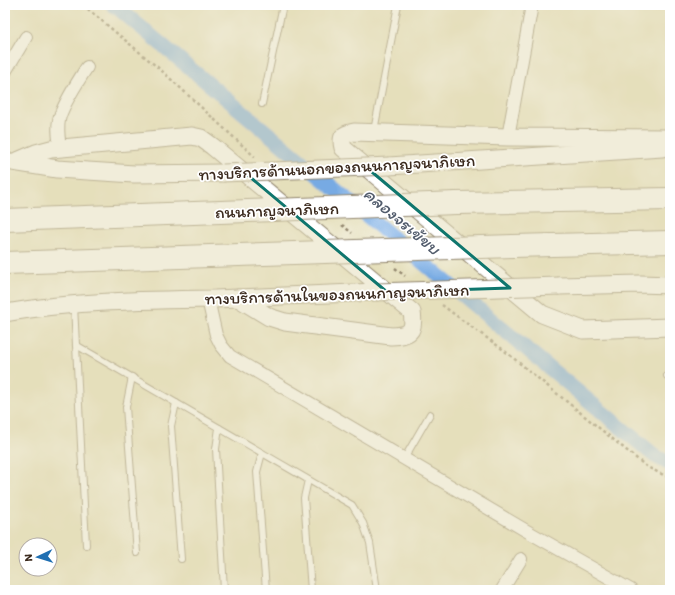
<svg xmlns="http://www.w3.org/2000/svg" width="675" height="595" font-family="Itim,'Playpen Sans Thai',sans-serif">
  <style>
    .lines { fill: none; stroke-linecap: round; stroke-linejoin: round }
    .canal { stroke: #77aae3; stroke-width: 15 }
    .service-casing { stroke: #90846c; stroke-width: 8 }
    .minor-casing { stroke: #90846c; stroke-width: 14 }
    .secondary-casing { stroke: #90846c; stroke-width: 19 }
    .motorway-casing { stroke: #90846c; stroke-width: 24 }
    .path { stroke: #90846c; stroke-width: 2.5; stroke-dasharray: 3 3; stroke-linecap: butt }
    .service { stroke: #fff; stroke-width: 6 }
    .minor { stroke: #fff; stroke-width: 12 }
    .secondary { stroke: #fff; stroke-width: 17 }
    .motorway { stroke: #fff; stroke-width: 22 }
    .secondary-bridge-casing { stroke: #90846c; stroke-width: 19; stroke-linecap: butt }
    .motorway-bridge-casing { stroke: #90846c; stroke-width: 24; stroke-linecap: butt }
    .secondary-bridge { stroke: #fff; stroke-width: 17 }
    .motorway-bridge { stroke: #fff; stroke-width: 22 }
    .marked { fill: none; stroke: #0f766e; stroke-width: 3; stroke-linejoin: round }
    .labels { text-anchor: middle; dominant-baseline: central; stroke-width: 3.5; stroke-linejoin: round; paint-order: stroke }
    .street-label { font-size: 17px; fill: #3b2a1e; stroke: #fff }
    .water-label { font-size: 18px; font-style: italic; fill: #535d6d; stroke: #fff }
  </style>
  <rect width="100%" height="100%" fill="#fff"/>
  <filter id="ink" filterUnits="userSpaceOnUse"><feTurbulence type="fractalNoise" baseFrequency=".025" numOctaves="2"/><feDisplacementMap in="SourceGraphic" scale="8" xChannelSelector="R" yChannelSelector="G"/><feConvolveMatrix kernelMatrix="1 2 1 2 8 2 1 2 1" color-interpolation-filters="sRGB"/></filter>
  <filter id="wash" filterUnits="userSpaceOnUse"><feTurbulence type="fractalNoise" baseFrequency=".012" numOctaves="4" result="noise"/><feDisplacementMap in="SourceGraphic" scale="16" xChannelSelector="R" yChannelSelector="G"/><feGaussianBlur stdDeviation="0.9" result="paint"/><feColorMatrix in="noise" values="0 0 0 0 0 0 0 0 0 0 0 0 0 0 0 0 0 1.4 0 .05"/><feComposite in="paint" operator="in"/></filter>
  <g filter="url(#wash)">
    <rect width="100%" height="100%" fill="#e5dfbb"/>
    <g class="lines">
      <!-- canal -->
      <path class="canal" d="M113 5 119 9 655 456 670 464"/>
    </g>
  </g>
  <g filter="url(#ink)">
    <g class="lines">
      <defs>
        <g id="service">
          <path d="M262 104 283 5"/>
          <path d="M374 131 398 5"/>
          <path d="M74 305 86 545"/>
          <path d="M76 345 352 505 363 523 370 543 377 590"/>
          <path d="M667 376 670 375"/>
          <path d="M132 377 126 407 137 553"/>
          <path d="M176 403 171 426 181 559"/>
          <path d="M219 428 216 449 224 590"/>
          <path d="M262 453 257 472 266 590"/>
          <path d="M404 459 430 414"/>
          <path d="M308 480 304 498 311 590"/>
        </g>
        <g id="minor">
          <path d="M5 72 26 37"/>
          <path d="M508 137 532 5"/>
          <path d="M60 148C59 139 57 130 59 120 61 107 79 80 87 67"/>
          <path d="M208 299 216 335 221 345 230 356 525 530 631 590"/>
          <path d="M502 590 521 559"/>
        </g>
        <g id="secondary">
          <path d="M670 138 508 137 354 132C343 134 340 136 343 148L542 314 583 330 670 327"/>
          <path d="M13 162 57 169 134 174 223 173"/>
          <path d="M15 162 36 153 51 149 192 136 201 138 212 146 412 312C415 332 410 335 391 336L285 322 269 317 238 298"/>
          <path d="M389 166 662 148"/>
          <path d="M559 286 640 284 670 285"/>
          <path d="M5 313C74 301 145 300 215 299 268 297 322 294 376 292"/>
        </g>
        <g id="motorway">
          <path d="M456 203 670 199"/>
          <path d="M5 220 274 210"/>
          <path d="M513 246 670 242"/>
          <path d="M5 263 324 252"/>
        </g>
      </defs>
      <!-- service casing -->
      <use href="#service" class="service-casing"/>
      <!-- minor casing -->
      <use href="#minor" class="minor-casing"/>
      <!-- secondary casing -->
      <use href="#secondary" class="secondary-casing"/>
      <!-- motorway casing -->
      <use href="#motorway" class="motorway-casing"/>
      <!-- path -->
      <g class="path">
        <path d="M83 5 162 71 255 157"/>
        <path d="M342 225 352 233"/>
        <path d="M395 268 405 276"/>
        <path d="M442 305 462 320 501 348 647 467 670 478"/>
      </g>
      <!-- service -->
      <use href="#service" class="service"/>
      <!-- minor -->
      <use href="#minor" class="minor"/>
      <!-- secondary -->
      <use href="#secondary" class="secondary"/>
      <!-- motorway -->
      <use href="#motorway" class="motorway"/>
      <defs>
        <g id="secondary-bridge">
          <path d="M223 173 389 166"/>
          <path d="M376 292 559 286"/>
        </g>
        <g id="motorway-bridge">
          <path d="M274 210 456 203"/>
          <path d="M324 252 513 246"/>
        </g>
      </defs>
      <!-- secondary-bridge casing -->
      <use href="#secondary-bridge" class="secondary-bridge-casing"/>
      <!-- motorway-bridge casing -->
      <use href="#motorway-bridge" class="motorway-bridge-casing"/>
      <!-- secondary-bridge -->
      <use href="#secondary-bridge" class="secondary-bridge"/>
      <!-- motorway-bridge -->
      <use href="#motorway-bridge" class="motorway-bridge"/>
    </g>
  </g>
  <!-- marked area -->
  <path d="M0 0H675V595H0ZM366 167 510 288 387 292 244 172Z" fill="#e5dfbb" fill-opacity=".55" fill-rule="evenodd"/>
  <path class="marked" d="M366 167 510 288 387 292 244 172Z"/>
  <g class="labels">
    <!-- street labels -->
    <g class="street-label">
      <text transform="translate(337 167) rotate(-3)">ทางบริการด้านนอกของถนนกาญจนาภิเษก</text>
      <text transform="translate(277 210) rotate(-2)">ถนนกาญจนาภิเษก</text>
      <text transform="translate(337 294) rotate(-2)">ทางบริการด้านในของถนนกาญจนาภิเษก</text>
    </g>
    <!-- water labels -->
    <g class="water-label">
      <text transform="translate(402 221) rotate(40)">คลองจรเข้ขบ</text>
    </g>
  </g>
  <!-- margin -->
  <rect width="675" height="595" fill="none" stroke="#fff" stroke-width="20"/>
  <!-- north arrow -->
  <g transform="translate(38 557) rotate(266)"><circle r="19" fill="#ffffff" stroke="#b1aaa5"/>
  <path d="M0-3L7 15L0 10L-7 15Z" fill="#1f6fb2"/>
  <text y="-6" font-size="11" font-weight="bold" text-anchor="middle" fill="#3b2a1e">N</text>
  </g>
</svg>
